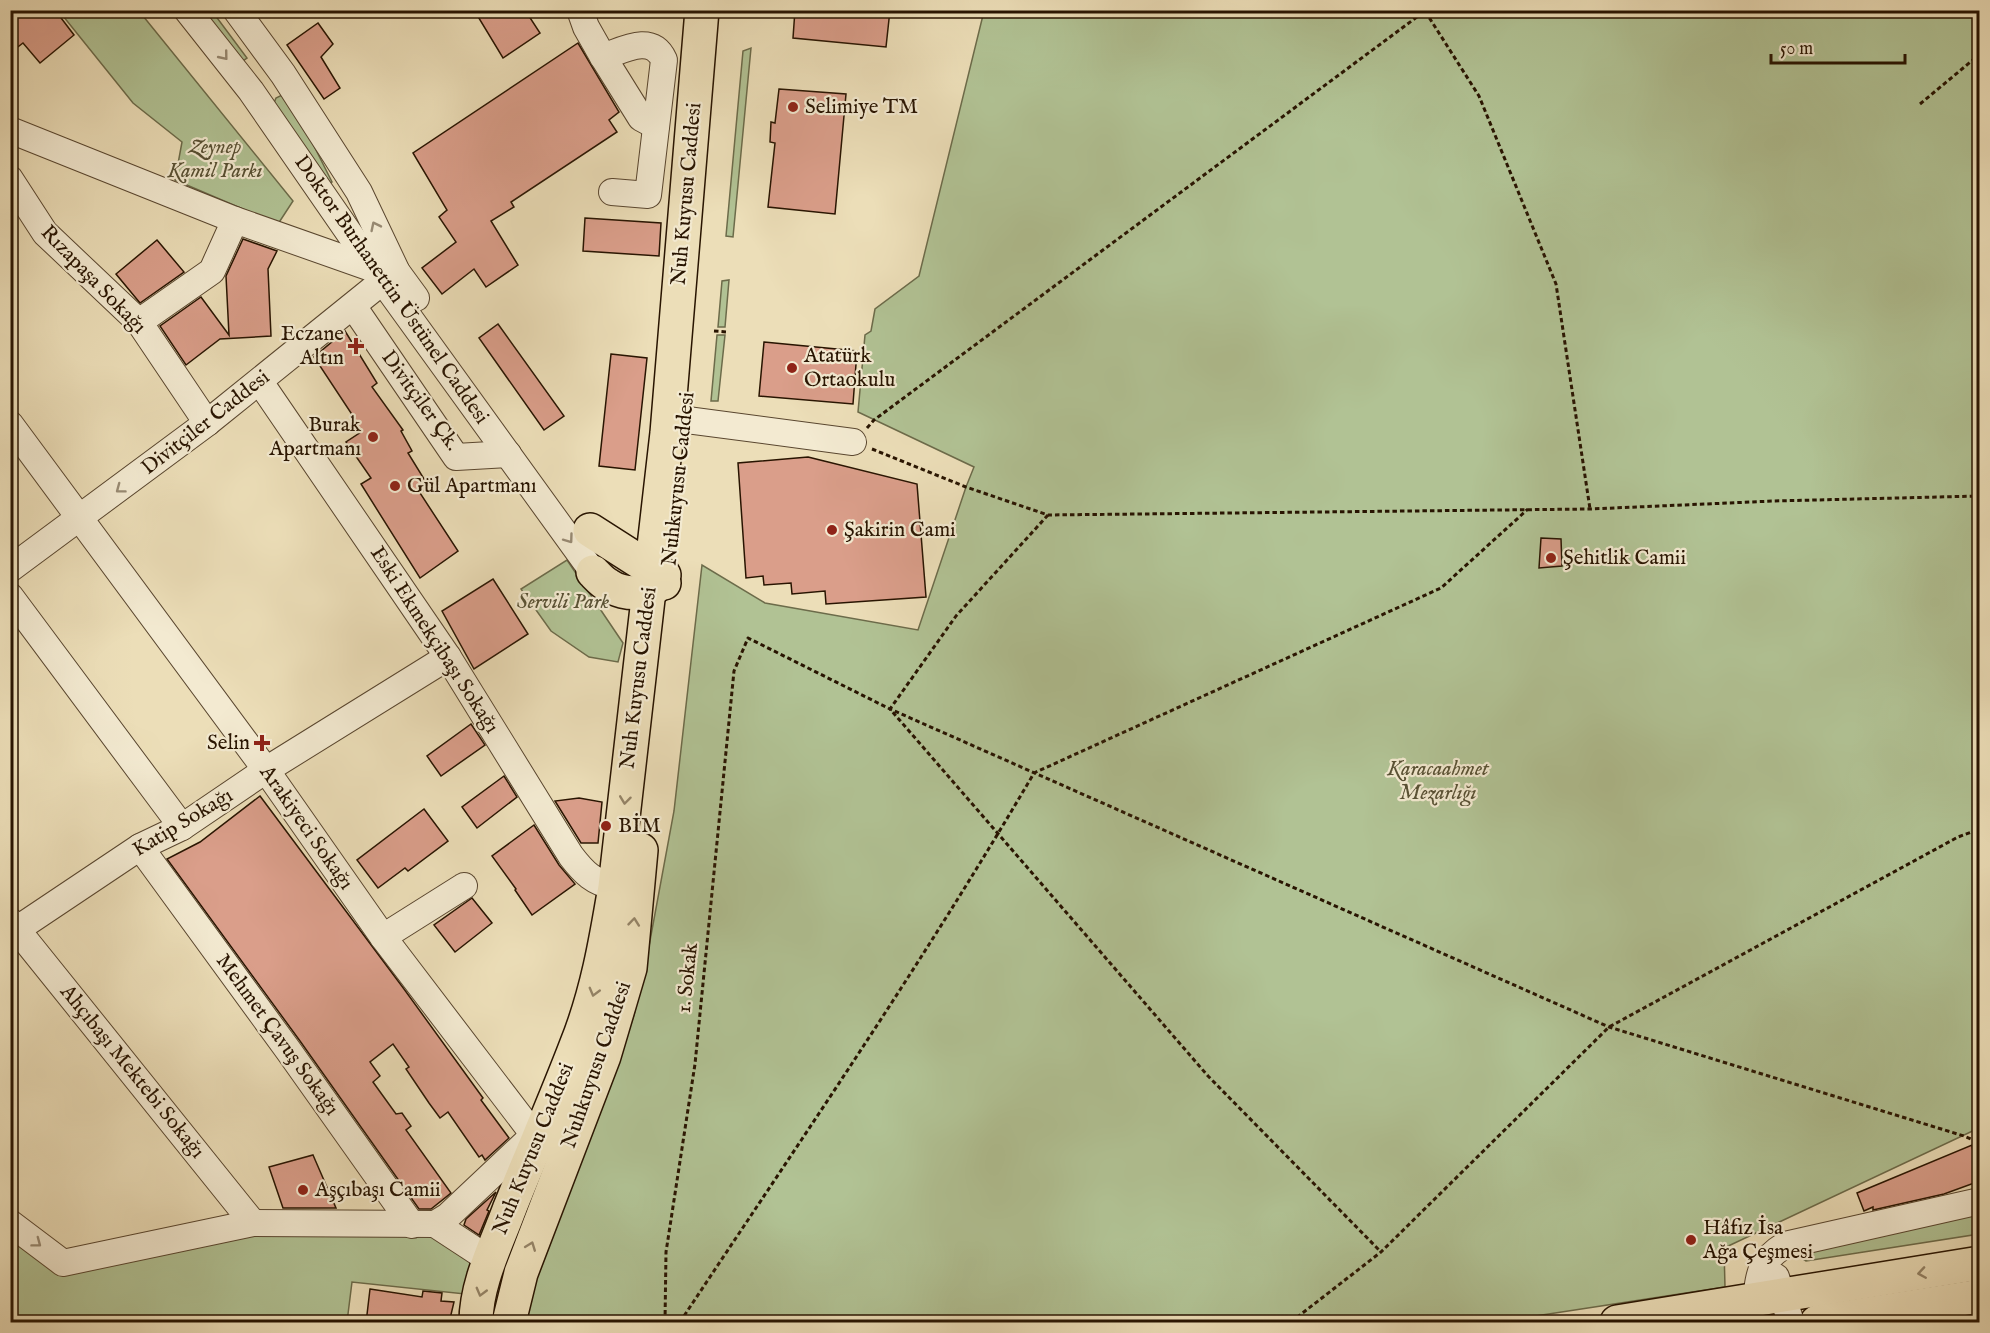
<svg xmlns="http://www.w3.org/2000/svg" width="1990" height="1333" font-family="'IM FELL English',serif">
  <style>
    .green { fill: #b1c294; stroke: #6c6b4a; stroke-width: 1.5 }
    .building { fill: #da9e8a; stroke: #281401; stroke-width: 1.5 }
    .lines { fill: none; stroke-linecap: round; stroke-linejoin: round }
    .minor-casing { stroke: #59462f; stroke-width: 28 }
    .major-casing { stroke: #281401; stroke-width: 36 }
    .path { stroke: #281401; stroke-width: 3; stroke-dasharray: 4.5 3; stroke-linecap: butt }
    .minor { stroke: #f3ead1; stroke-width: 26 }
    .major { stroke: #ecdeb8; stroke-width: 33 }
    .oneway { stroke: #988a73 }
    .oneway2 { stroke: #948366 }
    .poi-dot { fill: #8f2418; stroke: #f3ead1; stroke-width: 2 }
    .labels { text-anchor: middle; dominant-baseline: central; stroke-width: 4.5; stroke-linejoin: round; paint-order: stroke }
    .poi-label { font-size: 21px; fill: #281401; stroke: #f3ead1; text-anchor: start }
    .park-label { font-size: 21px; font-style: italic; fill: #585134; stroke: #f3ead1 }
    .street-label { font-size: 21px; fill: #281401; stroke: #f3ead1 }
  </style>
  <rect width="100%" height="100%" fill="#ecdeb8"/>
  <filter id="stains"><feTurbulence type="fractalNoise" baseFrequency=".00333" numOctaves="4"/><feColorMatrix values="0 0 0 0 .2 0 0 0 0 .09 0 0 0 0 .02 0 0 0 .5 -.17"/></filter>
  <radialGradient id="worn" r=".72"><stop offset=".6" stop-color="#630" stop-opacity="0"/><stop offset="1" stop-color="#630" stop-opacity=".3"/></radialGradient>
  <!-- green -->
  <g class="green">
    <path d="M59 11H139L293 201 278 224 175 180 182 142 133 103Z"/>
    <path d="M200 11H212L247 58 240 63Z"/>
    <path d="M984 11H1979V1128L1724 1248 1725 1287 1497 1322H525V1307L607 1091 634 1015 647 957 674 811 702 565 765 603 918 630 966 487 974 467 858 412 865 335 871 331 875 309 919 276Z"/>
    <path d="M751 48 733 237 726 236 743 51Z"/>
    <path d="M282 95 285 97 310 138 332 182 330 183 274 103 276 98Z"/>
    <path d="M729 280 725 327H718L722 281Z"/>
    <path d="M717 335H725L718 401H711Z"/>
    <path d="M567 560 623 643 618 662 589 657 551 631 521 589Z"/>
    <path d="M1979 1211V1234L1806 1261 1801 1258 1802 1255 1812 1252Z"/>
    <path d="M432 1221 472 1255 473 1272 465 1294 352 1282 347 1322H11L10 1227 61 1266 249 1223Z"/>
  </g>
  <!-- building -->
  <g class="building">
    <path d="M10 10H55L74 35 40 63 23 43 10 53Z"/>
    <path d="M474 10H525L540 33 503 58Z"/>
    <path d="M795 10H890L886 47 793 38Z"/>
    <path d="M318 23 333 44 321 57 340 88 324 99 287 45Z"/>
    <path d="M578 43 619 112 609 120 617 132 511 202 514 207 491 221 518 265 486 287 474 269 442 294 422 268 456 242 439 217 447 210 413 153Z"/>
    <path d="M779 89 846 94 835 214 768 207 775 143 770 142 771 122 775 123Z"/>
    <path d="M585 218 661 223 659 256 583 251Z"/>
    <path d="M243 239 277 251 268 269 271 336 220 339 186 365 160 326 201 297 229 335 226 276Z"/>
    <path d="M157 240 184 272 140 303 116 274Z"/>
    <path d="M498 324 564 416 544 430 479 338Z"/>
    <path d="M345 331 377 383 372 387 403 430 401 431 412 451 408 453 429 487 420 493 458 551 420 578 361 484 371 478 346 442 361 432 353 420 355 419 314 357Z"/>
    <path d="M764 342 857 351 853 404 759 396Z"/>
    <path d="M611 354 647 358 635 470 599 466Z"/>
    <path d="M808 457 917 484 926 597 826 604 825 591 792 594 791 583 764 585 763 576 746 578 738 463Z"/>
    <path d="M1541 538 1561 539 1562 566 1539 568Z"/>
    <path d="M493 579 528 634 474 669 442 611Z"/>
    <path d="M471 724 485 745 441 776 427 756Z"/>
    <path d="M504 776 517 797 477 828 462 807Z"/>
    <path d="M260 796 404 989 483 1098 481 1100 509 1138 485 1160 482 1155 479 1157 448 1112 440 1118 429 1103 406 1069 409 1067 393 1044 370 1062 380 1076 373 1082 396 1114 402 1113 411 1126 406 1130 451 1193 431 1209H419L300 1041 167 859 200 842Z"/>
    <path d="M579 798 602 802 598 843H581L555 801Z"/>
    <path d="M424 809 448 841 408 871 405 868 378 888 357 860Z"/>
    <path d="M534 825 559 865 575 884 532 915 515 890 516 889 492 856Z"/>
    <path d="M472 898 492 923 455 952 434 925Z"/>
    <path d="M1972 1145 1977 1182 1944 1194 1873 1210V1207L1864 1211 1857 1193Z"/>
    <path d="M313 1155 336 1208H283L269 1167Z"/>
    <path d="M496 1192 487 1210 489 1211 479 1235 464 1225 466 1219Z"/>
    <path d="M370 1289 422 1297 423 1291 442 1293 441 1301 454 1302 449 1323H366Z"/>
  </g>
  <g class="lines">
    <defs>
      <g id="minor">
        <path d="M187 10 251 91 374 269 593 572"/>
        <path d="M236 10 283 74 359 192 397 272 416 298"/>
        <path d="M580 10 586 27 603 57 641 118 656 126"/>
        <path d="M603 57C623 50 652 33 664 60L648 195 612 192"/>
        <path d="M10 130 235 220 374 269"/>
        <path d="M10 179 45 233 139 322 207 423"/>
        <path d="M353 306 456 457 508 454"/>
        <path d="M139 322 212 271 235 220"/>
        <path d="M260 382 448 657 571 856C584 873 593 882 615 887"/>
        <path d="M687 420 853 442"/>
        <path d="M10 424 266 770 383 937 534 1135"/>
        <path d="M10 569 207 423 383 281 397 272"/>
        <path d="M10 596 182 827"/>
        <path d="M140 847 288 1050 412 1225"/>
        <path d="M10 921 253 1223"/>
        <path d="M10 934 140 847 182 827 266 770 448 657"/>
        <path d="M383 937 464 886"/>
        <path d="M10 1223 63 1263 253 1223 435 1224 448 1216 534 1135 538 1138"/>
        <path d="M435 1224 490 1260"/>
        <path d="M1776 1277 1791 1322"/>
        <path d="M1756 1300C1759 1274 1760 1260 1785 1245L1980 1201"/>
      </g>
      <g id="major">
        <path d="M590 530 651 569 664 583"/>
        <path d="M593 572C597 576 602 582 608 585 624 596 657 597 664 575"/>
        <path d="M476 1322C476 1284 496 1245 509 1210 531 1155 555 1101 576 1046 597 994 606 941 615 887L667 433 702 10"/>
        <path d="M509 1322 521 1273 604 1056 620 1002 630 968 641 850"/>
        <path d="M1617 1322 1980 1263"/>
        <path d="M1817 1322 1980 1296"/>
      </g>
    </defs>
    <!-- minor casing -->
    <use href="#minor" class="minor-casing"/>
    <!-- major casing -->
    <use href="#major" class="major-casing"/>
    <!-- path -->
    <g class="path">
      <path d="M1920 104 1980 54"/>
      <path d="M714 331 727 332"/>
      <path d="M867 428 874 420 1425 11 1479 96 1556 284 1590 509"/>
      <path d="M872 449 966 487 1048 515 1590 509 1774 501 1980 496"/>
      <path d="M1048 515 956 616 890 709 1208 1076 1381 1252"/>
      <path d="M665 1322 666 1252 695 1064 734 671 748 638 890 709 1609 1027 1964 1136 1980 1143"/>
      <path d="M680 1322C800 1141 924 961 1034 773L1441 588 1528 509"/>
      <path d="M1291 1322 1381 1252 1609 1027 1958 837 1980 829"/>
    </g>
    <!-- minor -->
    <use href="#minor" class="minor"/>
    <!-- major -->
    <use href="#major" class="major"/>
  </g>
  <!-- one-way arrows -->
  <defs><path id="oneway-chevron" d="M-2-3.5L2.5 0L-2 3.5" fill="none" stroke-width="1.6" stroke-linecap="round" stroke-linejoin="round" transform="scale(1.5)"/></defs>
  <g class="oneway">
    <use href="#oneway-chevron" transform="translate(224 56) rotate(51)"/>
    <use href="#oneway-chevron" transform="translate(375 226) rotate(-116)"/>
    <use href="#oneway-chevron" transform="translate(120 489) rotate(143)"/>
    <use href="#oneway-chevron" transform="translate(569 539) rotate(54)"/>
    <use href="#oneway-chevron" transform="translate(37 1243) rotate(37)"/>
  </g>
  <g class="oneway2">
    <use href="#oneway-chevron" transform="translate(625 800) rotate(97)"/>
    <use href="#oneway-chevron" transform="translate(634 922) rotate(-84)"/>
    <use href="#oneway-chevron" transform="translate(594 992) rotate(105)"/>
    <use href="#oneway-chevron" transform="translate(531 1246) rotate(-69)"/>
    <use href="#oneway-chevron" transform="translate(1922 1273) rotate(171)"/>
    <use href="#oneway-chevron" transform="translate(481 1292) rotate(105)"/>
  </g>
  <!-- markers -->
  <g class="poi-dot">
    <circle cx="793" cy="107" r="6"/>
    <path d="M353 337h6v6h6v6h-6v6h-6v-6h-6v-6h6z"/>
    <circle cx="792" cy="368" r="6"/>
    <circle cx="373" cy="437" r="6"/>
    <circle cx="395" cy="486" r="6"/>
    <circle cx="832" cy="530" r="6"/>
    <circle cx="1551" cy="558" r="6"/>
    <path d="M259 734h6v6h6v6h-6v6h-6v-6h-6v-6h6z"/>
    <circle cx="606" cy="826" r="6"/>
    <circle cx="303" cy="1190" r="6"/>
    <circle cx="1691" cy="1240" r="6"/>
  </g>
  <g class="labels">
    <!-- poi labels -->
    <g class="poi-label">
      <text x="805" y="107">Selimiye TM</text>
      <text x="344" y="334" text-anchor="end">Eczane<tspan x="344" dy="24">Altın</tspan></text>
      <text x="804" y="356">Atatürk<tspan x="804" dy="24">Ortaokulu</tspan></text>
      <text x="361" y="425" text-anchor="end">Burak<tspan x="361" dy="24">Apartmanı</tspan></text>
      <text x="407" y="486">Gül Apartmanı</text>
      <text x="844" y="530">Şakirin Cami</text>
      <text x="1563" y="558">Şehitlik Camii</text>
      <text x="250" y="743" text-anchor="end">Selin</text>
      <text x="618" y="826">BİM</text>
      <text x="315" y="1190">Aşçıbaşı Camii</text>
      <text x="1703" y="1228">Hâfız İsa<tspan x="1703" dy="24">Ağa Çeşmesi</tspan></text>
    </g>
    <!-- park labels -->
    <g class="park-label">
      <text x="215" y="147">Zeynep<tspan x="215" dy="24">Kamil Parkı</tspan></text>
      <text x="563" y="602">Servili Park</text>
      <text x="1438" y="769">Karacaahmet<tspan x="1438" dy="24">Mezarlığı</tspan></text>
    </g>
    <!-- street labels -->
    <g class="street-label">
      <text transform="translate(687 194) rotate(-85)">Nuh Kuyusu Caddesi</text>
      <text transform="translate(93 280) rotate(46)">Rızapaşa Sokağı</text>
      <text transform="translate(391 290) rotate(55)">Doktor Burhanettin Üstünel Caddesi</text>
      <text transform="translate(420 401) rotate(54)">Divitçiler Çk.</text>
      <text transform="translate(206 423) rotate(-38)">Divitçiler Caddesi</text>
      <text transform="translate(679 479) rotate(-84)">Nuhkuyusu Caddesi</text>
      <text transform="translate(434 640) rotate(57)">Eski Ekmekçibaşı Sokağı</text>
      <text transform="translate(639 678) rotate(-83)">Nuh Kuyusu Caddesi</text>
      <text transform="translate(183 823) rotate(-31)">Katip Sokağı</text>
      <text transform="translate(306 828) rotate(55)">Arakiyeci Sokağı</text>
      <text transform="translate(688 978) rotate(-84)">1. Sokak</text>
      <text transform="translate(277 1035) rotate(54)">Mehmet Çavuş Sokağı</text>
      <text transform="translate(597 1065) rotate(-71)">Nuhkuyusu Caddesi</text>
      <text transform="translate(132 1072) rotate(51)">Ahçıbaşı Mektebi Sokağı</text>
      <text transform="translate(534 1149) rotate(-68)">Nuh Kuyusu Caddesi</text>
    </g>
  </g>
  <!-- margin -->
  <rect width="1990" height="1333" fill="none" stroke="#ecdeb8" stroke-width="36"/>
  <rect x="12" y="12" width="1966" height="1309" fill="none" stroke="#281401" stroke-width="3"/>
  <rect x="18" y="18" width="1954" height="1297" fill="none" stroke="#281401" stroke-width="1.5"/>
  <!-- scale -->
  <path d="M1771 54v9h134v-9" fill="none" stroke="#281401" stroke-width="3"/>
  <text x="1780" y="54" font-size="18" fill="#281401" stroke="#f3ead1" stroke-width="4.5" paint-order="stroke">50 m</text>
  <rect width="100%" height="100%" filter="url(#stains)"/>
  <rect width="100%" height="100%" fill="url(#worn)"/>
</svg>
